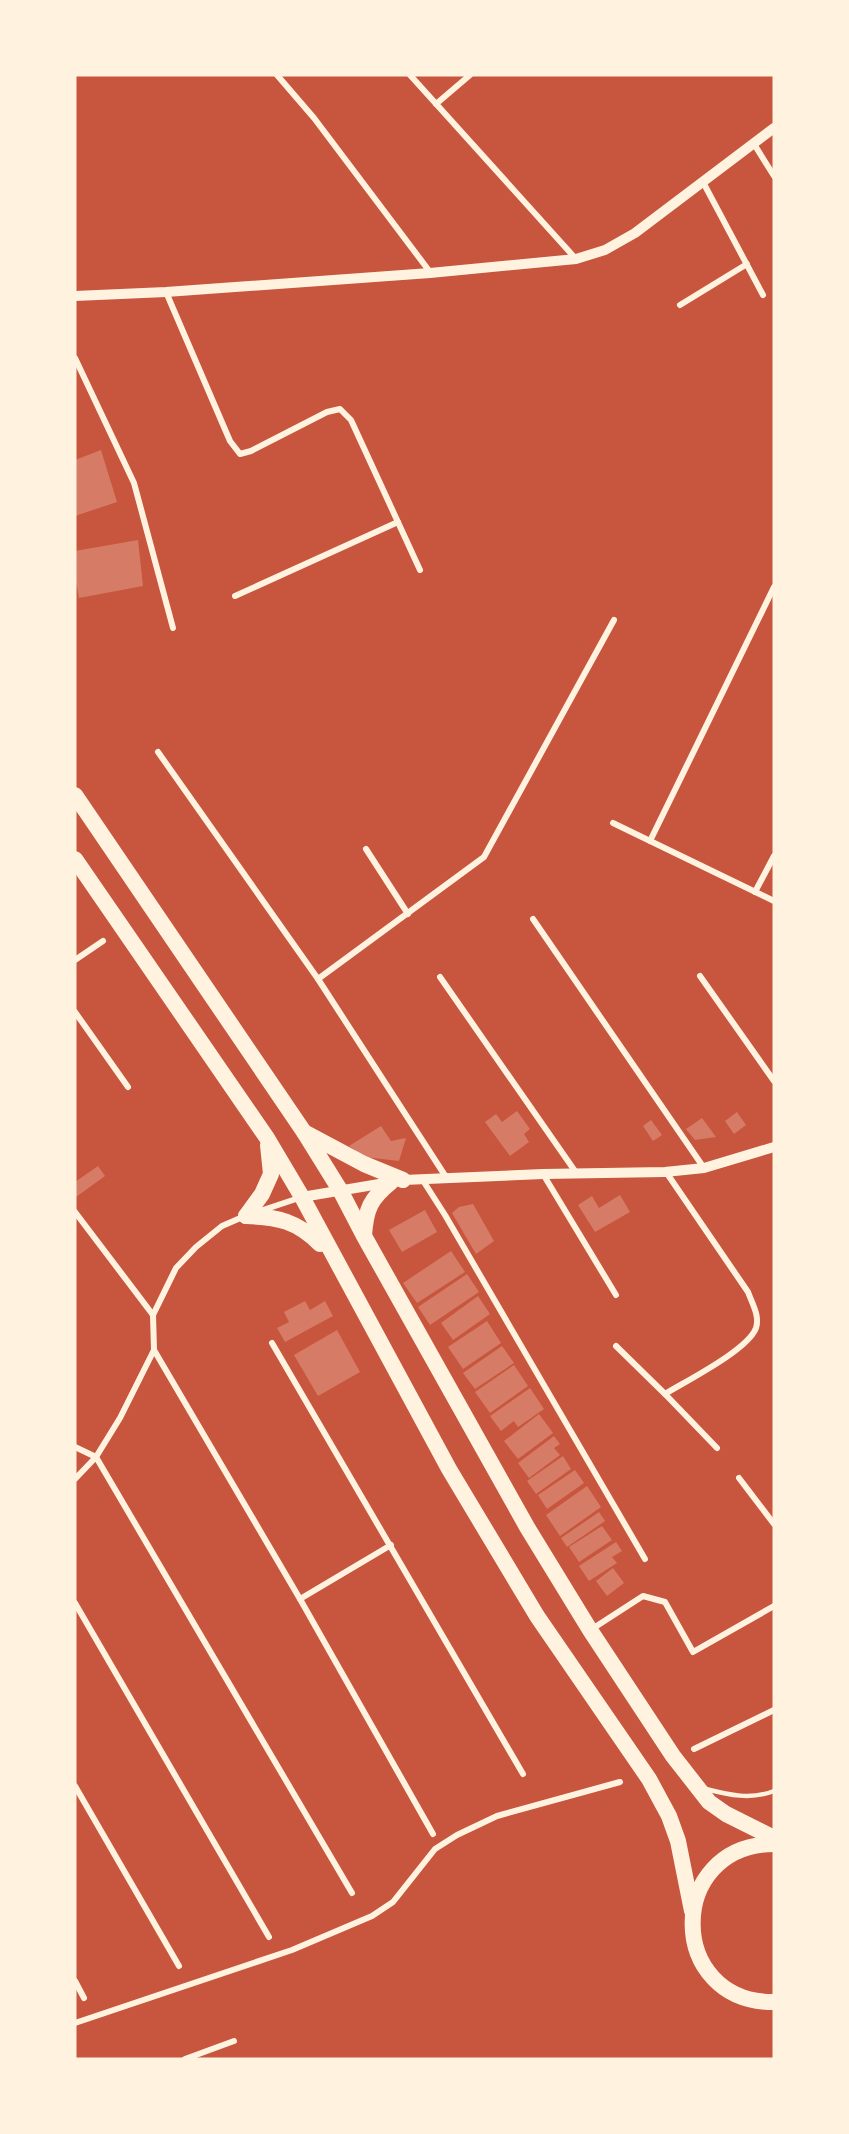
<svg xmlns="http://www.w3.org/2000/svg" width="849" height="2134" font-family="'IBM Plex Sans',sans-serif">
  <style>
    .building { fill: #d67c66 }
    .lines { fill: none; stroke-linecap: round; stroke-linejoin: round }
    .service { stroke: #fff3e0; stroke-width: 4.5 }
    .minor { stroke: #fff3e0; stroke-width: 6 }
    .tertiary { stroke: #fff3e0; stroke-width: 10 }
    .trunk { stroke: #fff3e0; stroke-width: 16 }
  </style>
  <rect width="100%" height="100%" fill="#c8553d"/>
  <!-- building -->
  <g class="building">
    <path d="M101 450 117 502 75 516V460Z"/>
    <path d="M138 540 143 586 79 598 75 576V551Z"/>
    <path d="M517 1111 530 1129 524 1134 529 1142 510 1156 485 1122 496 1114 502 1122Z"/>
    <path d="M737 1112 746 1125 734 1134 725 1121Z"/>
    <path d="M702 1118 716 1137 695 1140 686 1129Z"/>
    <path d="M651 1120 662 1135 653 1141 643 1126Z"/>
    <path d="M381 1126 391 1141 406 1138 399 1161 365 1157 349 1146Z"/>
    <path d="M98 1166 105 1176 76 1197 75 1182Z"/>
    <path d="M620 1195 630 1212 595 1232 578 1205 592 1196 599 1208Z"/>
    <path d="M473 1204 494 1241 476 1254 452 1213 459 1207Z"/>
    <path d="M425 1210 437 1232 402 1252 389 1230Z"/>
    <path d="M451 1251 465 1272 417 1303 403 1283Z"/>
    <path d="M467 1274 479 1292 430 1325 418 1307Z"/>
    <path d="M478 1296 490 1314 453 1340 441 1323Z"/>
    <path d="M305 1301 310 1310 325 1301 333 1316 285 1342 277 1328 289 1322 284 1312Z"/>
    <path d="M487 1321 501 1343 463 1369 448 1347Z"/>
    <path d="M337 1330 360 1372 318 1396 294 1355Z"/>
    <path d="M502 1346 514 1363 475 1389 463 1373Z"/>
    <path d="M514 1365 528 1386 490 1413 475 1392Z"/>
    <path d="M530 1388 544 1409 518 1427 514 1421 501 1431 490 1416Z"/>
    <path d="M539 1414 553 1433 518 1459 504 1441Z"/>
    <path d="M554 1436 560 1444 554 1448 560 1455 529 1478 518 1463Z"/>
    <path d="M563 1456 571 1469 536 1494 527 1481Z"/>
    <path d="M575 1470 584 1483 547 1509 538 1495Z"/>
    <path d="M587 1486 601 1507 560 1536 546 1515Z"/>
    <path d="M599 1512 605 1521 567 1547 561 1538Z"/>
    <path d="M602 1526 612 1540 579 1562 569 1547Z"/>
    <path d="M616 1542 622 1551 612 1557 617 1563 589 1581 579 1566Z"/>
    <path d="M613 1568 624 1583 607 1596 596 1581Z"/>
  </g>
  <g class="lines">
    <!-- service -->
    <path class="service" d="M706 1789C729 1795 751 1800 774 1791"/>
    <!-- minor -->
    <g class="minor">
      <path d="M277 75 314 118 430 272"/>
      <path d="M410 75 576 259"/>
      <path d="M436 104 470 75"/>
      <path d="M754 144 774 176"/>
      <path d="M703 182 763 295"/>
      <path d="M166 292 230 441 240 454 251 451 327 412 340 409 351 420 420 570"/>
      <path d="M680 305 747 264"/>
      <path d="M75 358 134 483 173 628"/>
      <path d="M235 596 398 522"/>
      <path d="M158 752 318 979 446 1177"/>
      <path d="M613 823 774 901"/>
      <path d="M650 841 774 587"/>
      <path d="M366 849 408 914"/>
      <path d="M755 892 774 856"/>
      <path d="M533 919 704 1168"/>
      <path d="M75 960 103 941"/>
      <path d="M700 976 774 1081"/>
      <path d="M440 977 577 1174"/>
      <path d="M318 979 484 857 614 620"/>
      <path d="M75 1012 128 1087"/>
      <path d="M543 1174 616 1295"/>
      <path d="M422 1179 445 1215 645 1559"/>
      <path d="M260 1211 302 1197"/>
      <path d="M75 1212 153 1315"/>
      <path d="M272 1343 523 1774"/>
      <path d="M616 1346 665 1394 717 1448"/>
      <path d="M154 1350 300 1599 433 1834"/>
      <path d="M665 1394C686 1381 748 1350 756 1328 760 1316 752 1303 748 1292L666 1172"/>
      <path d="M75 1447 96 1457 352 1893"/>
      <path d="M739 1478 774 1524"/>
      <path d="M75 1479 96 1457 120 1418 154 1350 153 1315 176 1268 196 1247 222 1226 245 1216"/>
      <path d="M300 1599 391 1545"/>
      <path d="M75 1603 269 1937"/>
      <path d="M592 1629 643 1596 665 1602 693 1652 774 1606"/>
      <path d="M694 1749 774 1710"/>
      <path d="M75 1786 179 1966"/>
      <path d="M75 1981 84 1998"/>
      <path d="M75 2023 292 1950 372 1916 393 1902 435 1849 457 1835 497 1816 620 1782"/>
      <path d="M185 2059 234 2041"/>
    </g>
    <!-- tertiary -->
    <g class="tertiary">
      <path d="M75 296 166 292 430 273 576 259 605 250 635 233 774 128"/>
      <path d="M302 1197 403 1180 543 1174 665 1172 704 1168 774 1147"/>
    </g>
    <!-- trunk -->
    <g class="trunk">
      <path d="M75 795 304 1132 340 1190 364 1236 527 1527 590 1630 673 1756 709 1802 726 1814 774 1838"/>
      <path d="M75 859 267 1138 302 1197 449 1469 537 1616 649 1779 669 1816 678 1841 692 1911"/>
      <path d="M304 1132 364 1164 403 1180"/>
      <path d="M246 1216C278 1217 297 1221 320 1244"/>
      <path d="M246 1216 262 1194 271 1174 268 1145"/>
      <path d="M364 1235C366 1209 370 1199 391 1182"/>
      <path d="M774 1844C665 1845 666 2003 774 2002"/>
    </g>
  </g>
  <!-- border -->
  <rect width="849" height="2134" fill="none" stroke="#fff3e0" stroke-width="153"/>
</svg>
